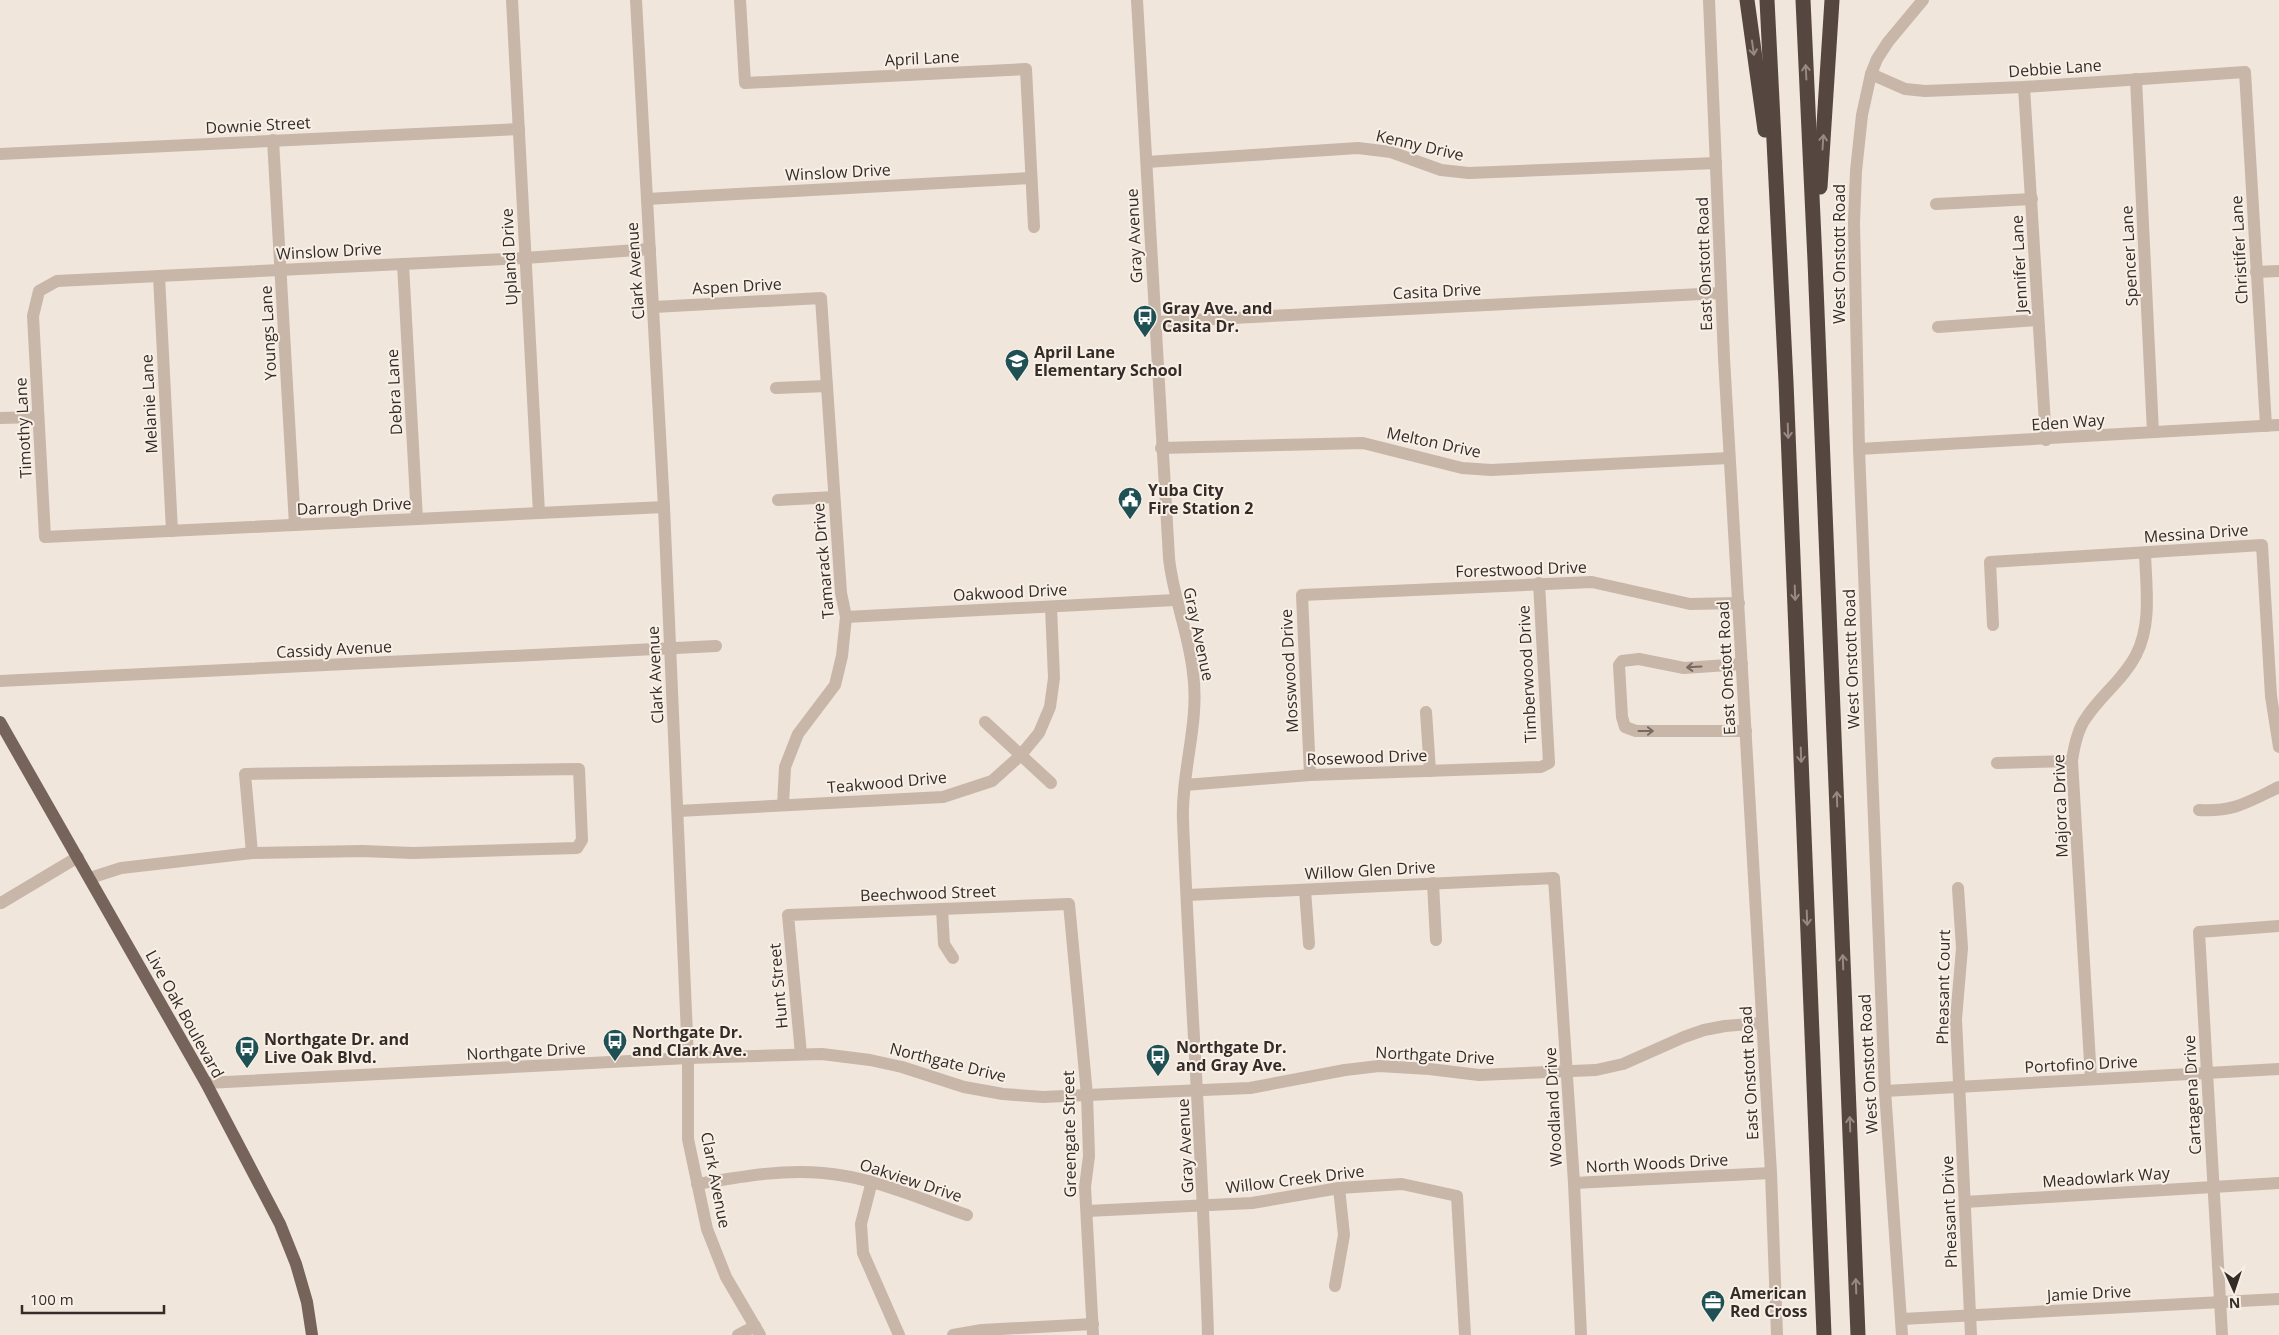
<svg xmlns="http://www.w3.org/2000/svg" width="2279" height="1335" font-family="'Open Sans',sans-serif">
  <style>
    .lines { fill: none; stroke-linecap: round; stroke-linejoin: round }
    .minor { stroke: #c8b6a8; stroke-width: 12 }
    .major { stroke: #766359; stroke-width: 12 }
    .highway { stroke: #55463f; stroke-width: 15 }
    .oneway { stroke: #968a82 }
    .oneway2 { stroke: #776a62 }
    .labels { text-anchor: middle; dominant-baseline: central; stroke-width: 4; stroke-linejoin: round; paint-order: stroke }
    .street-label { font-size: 16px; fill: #352c28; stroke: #f8f0e7 }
    .poi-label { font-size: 16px; font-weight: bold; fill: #352c28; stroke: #f8f0e7; text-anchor: start }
  </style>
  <rect width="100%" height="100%" fill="#f0e6db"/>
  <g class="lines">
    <!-- minor -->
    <g class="minor">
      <path d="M512 0 539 513"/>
      <path d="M636 0 664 507 688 1058V1139L707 1229 726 1277 760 1335"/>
      <path d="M740 0 745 83 1026 69 1034 227"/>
      <path d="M1137 0 1169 558C1173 597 1189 634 1193 673 1200 723 1181 771 1183 821 1190 993 1203 1164 1208 1335"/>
      <path d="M1709 0 1724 358 1771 1173 1777 1335"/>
      <path d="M1871 74 1905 89 1925 91 2024 87 2245 72 2266 426"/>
      <path d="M2136 79 2153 432"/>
      <path d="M2024 87 2046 440"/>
      <path d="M273 140 295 525"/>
      <path d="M0 154 519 129"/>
      <path d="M1147 162 1358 148 1391 152 1441 170 1469 173 1716 163"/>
      <path d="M647 199 1031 178"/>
      <path d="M1936 204 2032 199"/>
      <path d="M650 249 525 258 57 281 39 291 33 316 45 537 664 507"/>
      <path d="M403 264 417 519"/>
      <path d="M2256 272 2279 271"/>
      <path d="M159 276 172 531"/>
      <path d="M654 307 821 298 841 593 846 617 842 656 835 685 798 734 785 767 783 805"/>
      <path d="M1155 322 1721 293"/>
      <path d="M1938 327 2038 320"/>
      <path d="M776 388 827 386"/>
      <path d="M0 418 38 417"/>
      <path d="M1161 448 1363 443 1462 468 1491 470 1729 458"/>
      <path d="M1859 449 2279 425"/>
      <path d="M778 500 834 497"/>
      <path d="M846 617 1175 600"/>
      <path d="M1993 625 1990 562 2262 545 2271 696 2279 747"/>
      <path d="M1742 664 1684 668 1639 659 1622 661 1619 665 1622 717 1625 727 1636 731H1746"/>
      <path d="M0 681 716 646"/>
      <path d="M1426 712 1430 771"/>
      <path d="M985 722 1051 783"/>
      <path d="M1997 763 2072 761"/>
      <path d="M1310 775 1302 595 1592 582 1690 604 1739 603"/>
      <path d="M1185 785 1310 775 1541 767 1549 763 1539 583"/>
      <path d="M2199 810C2234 812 2248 802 2279 787"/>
      <path d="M678 811 943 797 992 781 1020 756 1039 733 1050 707 1054 678 1051 607"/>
      <path d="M90 878 121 868 252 853 362 851 413 853 577 848 582 840 579 769 245 774 252 853"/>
      <path d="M1433 883 1436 940"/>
      <path d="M1958 888 1962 948 1956 1019 1971 1335"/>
      <path d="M1305 890 1309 944"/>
      <path d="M1188 895 1554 878 1574 1183 1581 1335"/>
      <path d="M1 903 78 857"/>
      <path d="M942 909 944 944 953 958"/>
      <path d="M801 1054 788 915 1069 904 1087 1095 1089 1156 1085 1187 1093 1335"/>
      <path d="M2091 1079 2072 761C2074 747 2077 730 2086 718 2101 695 2123 680 2136 655 2152 624 2146 587 2145 553"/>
      <path d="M206 1083 688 1058 822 1054 870 1060 902 1067 964 1087 1003 1094 1043 1097 1087 1095 1250 1088 1345 1070 1379 1066 1429 1069 1479 1075 1596 1070 1623 1064 1684 1037 1704 1030 1725 1026 1762 1023"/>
      <path d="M1885 1091 2279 1069"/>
      <path d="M872 1181 861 1224 863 1253 899 1335"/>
      <path d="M1574 1183 1771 1173"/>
      <path d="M697 1184C739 1177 781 1169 823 1173 873 1177 920 1199 967 1215"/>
      <path d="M1965 1202 2279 1183"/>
      <path d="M1087 1211 1252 1203 1339 1188 1402 1184 1457 1196 1465 1335"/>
      <path d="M1335 1286 1344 1235 1339 1188"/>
      <path d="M1902 1319 2279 1299"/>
      <path d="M738 1335 755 1326"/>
      <path d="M953 1335 982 1330 1093 1324"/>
      <path d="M1902 1335 1885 1091 1859 449 1854 223 1856 171 1862 115 1871 74 1877 59 1888 42 1923 0"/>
      <path d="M2222 1335 2199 932 2279 926"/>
    </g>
    <!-- major -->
    <path class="major" d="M0 722 206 1083 280 1224 296 1264 307 1302 312 1335"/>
    <!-- highway -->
    <g class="highway">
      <path d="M1747 0 1765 130"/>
      <path d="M1767 0 1786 382 1824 1335"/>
      <path d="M1803 0 1815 261 1858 1335"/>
      <path d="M1820 187 1832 0"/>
    </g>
  </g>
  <!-- one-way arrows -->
  <defs><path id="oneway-shaft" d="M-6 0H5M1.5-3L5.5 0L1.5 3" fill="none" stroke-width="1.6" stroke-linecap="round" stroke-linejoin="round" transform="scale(1.25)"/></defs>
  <g class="oneway">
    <use href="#oneway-shaft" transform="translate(1753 48) rotate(82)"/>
    <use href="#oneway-shaft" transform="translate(1806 72) rotate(-93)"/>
    <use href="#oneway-shaft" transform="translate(1823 142) rotate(-86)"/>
    <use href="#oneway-shaft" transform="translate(1788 431) rotate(88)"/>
    <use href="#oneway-shaft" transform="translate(1795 593) rotate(88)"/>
    <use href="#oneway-shaft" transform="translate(1801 755) rotate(88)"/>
    <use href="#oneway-shaft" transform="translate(1837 799) rotate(-92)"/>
    <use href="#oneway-shaft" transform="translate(1807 918) rotate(88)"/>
    <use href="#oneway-shaft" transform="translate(1843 962) rotate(-92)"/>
    <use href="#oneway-shaft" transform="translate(1850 1124) rotate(-92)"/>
    <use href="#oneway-shaft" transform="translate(1856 1286) rotate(-92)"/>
  </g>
  <g class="oneway2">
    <use href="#oneway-shaft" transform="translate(1694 667) rotate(177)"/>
    <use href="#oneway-shaft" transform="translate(1646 731)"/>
  </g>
  <!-- icons -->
  <defs>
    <symbol id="bus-pin" viewBox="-11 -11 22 30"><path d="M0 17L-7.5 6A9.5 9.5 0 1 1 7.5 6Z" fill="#1f5054" stroke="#f8f0e7"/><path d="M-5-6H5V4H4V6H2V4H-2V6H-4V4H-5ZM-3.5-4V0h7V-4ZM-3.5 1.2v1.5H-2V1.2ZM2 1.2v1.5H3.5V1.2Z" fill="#fff"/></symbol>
    <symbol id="school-pin" viewBox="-11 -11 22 30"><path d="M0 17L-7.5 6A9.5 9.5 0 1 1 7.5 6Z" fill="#1f5054" stroke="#f8f0e7"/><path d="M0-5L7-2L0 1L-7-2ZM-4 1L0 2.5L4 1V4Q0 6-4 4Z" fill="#fff"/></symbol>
    <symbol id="civic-pin" viewBox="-11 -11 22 30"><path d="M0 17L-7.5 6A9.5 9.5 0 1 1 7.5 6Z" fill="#1f5054" stroke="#f8f0e7"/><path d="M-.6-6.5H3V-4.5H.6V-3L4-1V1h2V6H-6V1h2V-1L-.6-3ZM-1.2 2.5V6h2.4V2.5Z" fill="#fff"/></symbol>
    <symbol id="office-pin" viewBox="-11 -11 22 30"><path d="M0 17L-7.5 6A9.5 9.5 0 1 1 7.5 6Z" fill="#1f5054" stroke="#f8f0e7"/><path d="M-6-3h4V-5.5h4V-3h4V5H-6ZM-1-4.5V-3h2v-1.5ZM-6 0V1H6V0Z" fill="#fff"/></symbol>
  </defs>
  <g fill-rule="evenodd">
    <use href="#bus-pin" x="1131" y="303" width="28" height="38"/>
    <use href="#school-pin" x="1003" y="347" width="28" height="38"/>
    <use href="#civic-pin" x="1116" y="485" width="28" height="38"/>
    <use href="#bus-pin" x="601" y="1027" width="28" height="38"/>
    <use href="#bus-pin" x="233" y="1034" width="28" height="38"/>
    <use href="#bus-pin" x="1144" y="1042" width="28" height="38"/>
    <use href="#office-pin" x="1699" y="1288" width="28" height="38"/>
  </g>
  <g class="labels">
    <!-- street labels -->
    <g class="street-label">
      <text transform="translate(922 58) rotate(-3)">April Lane</text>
      <text transform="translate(2055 68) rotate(-4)">Debbie Lane</text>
      <text transform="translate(258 125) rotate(-3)">Downie Street</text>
      <text transform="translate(1420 145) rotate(13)">Kenny Drive</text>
      <text transform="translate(838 172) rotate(-3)">Winslow Drive</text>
      <text transform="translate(1134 236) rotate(-93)">Gray Avenue</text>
      <text transform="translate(2239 250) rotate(-93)">Christifer Lane</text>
      <text transform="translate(329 251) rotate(-3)">Winslow Drive</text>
      <text transform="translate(1839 254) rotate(-90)">West Onstott Road</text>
      <text transform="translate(2129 256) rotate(-93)">Spencer Lane</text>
      <text transform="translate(509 257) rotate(-93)">Upland Drive</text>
      <text transform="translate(1704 264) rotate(-92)">East Onstott Road</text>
      <text transform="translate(2019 264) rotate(-93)">Jennifer Lane</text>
      <text transform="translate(635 271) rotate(-94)">Clark Avenue</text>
      <text transform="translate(737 286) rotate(-3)">Aspen Drive</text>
      <text transform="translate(1437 291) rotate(-3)">Casita Drive</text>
      <text transform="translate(268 333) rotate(-93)">Youngs Lane</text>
      <text transform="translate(394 392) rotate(-93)">Debra Lane</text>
      <text transform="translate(149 404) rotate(-93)">Melanie Lane</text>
      <text transform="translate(2068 422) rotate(-4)">Eden Way</text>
      <text transform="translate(23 428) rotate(-93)">Timothy Lane</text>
      <text transform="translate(1434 442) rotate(12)">Melton Drive</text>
      <text transform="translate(354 506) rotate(-3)">Darrough Drive</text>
      <text transform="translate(2196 533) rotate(-4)">Messina Drive</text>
      <text transform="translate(823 561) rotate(-95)">Tamarack Drive</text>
      <text transform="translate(1521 569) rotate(-2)">Forestwood Drive</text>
      <text transform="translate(1010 592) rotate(-3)">Oakwood Drive</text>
      <text transform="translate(1199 634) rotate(78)">Gray Avenue</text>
      <text transform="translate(334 649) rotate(-3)">Cassidy Avenue</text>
      <text transform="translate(1851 659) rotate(-92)">West Onstott Road</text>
      <text transform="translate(1726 668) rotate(-93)">East Onstott Road</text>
      <text transform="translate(1289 671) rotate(-93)">Mosswood Drive</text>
      <text transform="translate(1527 674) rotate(-93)">Timberwood Drive</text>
      <text transform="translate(655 675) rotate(-93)">Clark Avenue</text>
      <text transform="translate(1367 757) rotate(-2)">Rosewood Drive</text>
      <text transform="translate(887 782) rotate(-5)">Teakwood Drive</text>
      <text transform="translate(2060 806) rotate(-92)">Majorca Drive</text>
      <text transform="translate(1370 870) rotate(-3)">Willow Glen Drive</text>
      <text transform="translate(928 893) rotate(-2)">Beechwood Street</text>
      <text transform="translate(778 986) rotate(-95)">Hunt Street</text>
      <text transform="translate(1943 987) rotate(-89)">Pheasant Court</text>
      <text transform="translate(185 1014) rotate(61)">Live Oak Boulevard</text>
      <text transform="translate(526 1051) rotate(-3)">Northgate Drive</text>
      <text transform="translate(1435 1055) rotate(3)">Northgate Drive</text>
      <text transform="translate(948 1062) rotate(14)">Northgate Drive</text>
      <text transform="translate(1868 1064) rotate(-93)">West Onstott Road</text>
      <text transform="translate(2081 1064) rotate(-3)">Portofino Drive</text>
      <text transform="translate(1749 1073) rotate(-93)">East Onstott Road</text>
      <text transform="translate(2192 1095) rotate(-93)">Cartagena Drive</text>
      <text transform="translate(1553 1107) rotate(-93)">Woodland Drive</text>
      <text transform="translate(1069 1134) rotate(-91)">Greengate Street</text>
      <text transform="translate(1185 1146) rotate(-93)">Gray Avenue</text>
      <text transform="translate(1657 1163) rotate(-3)">North Woods Drive</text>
      <text transform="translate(2106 1177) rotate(-4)">Meadowlark Way</text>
      <text transform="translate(1295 1179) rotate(-7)">Willow Creek Drive</text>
      <text transform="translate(716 1180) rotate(79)">Clark Avenue</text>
      <text transform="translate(911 1180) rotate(18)">Oakview Drive</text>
      <text transform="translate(1949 1212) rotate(-92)">Pheasant Drive</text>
      <text transform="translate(2089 1293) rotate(-3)">Jamie Drive</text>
    </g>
    <!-- poi labels -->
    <g class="poi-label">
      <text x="1162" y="308">Gray Ave. and<tspan x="1162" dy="18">Casita Dr.</tspan></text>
      <text x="1034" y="352">April Lane<tspan x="1034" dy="18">Elementary School</tspan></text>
      <text x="1148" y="490">Yuba City<tspan x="1148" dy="18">Fire Station 2</tspan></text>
      <text x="632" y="1032">Northgate Dr.<tspan x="632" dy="18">and Clark Ave.</tspan></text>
      <text x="264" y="1039">Northgate Dr. and<tspan x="264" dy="18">Live Oak Blvd.</tspan></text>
      <text x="1176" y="1047">Northgate Dr.<tspan x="1176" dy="18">and Gray Ave.</tspan></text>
      <text x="1730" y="1293">American<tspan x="1730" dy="18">Red Cross</tspan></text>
    </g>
  </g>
  <!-- north arrow -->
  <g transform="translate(2234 1290) rotate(177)" stroke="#f8f0e7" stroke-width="4" paint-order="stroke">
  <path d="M0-4L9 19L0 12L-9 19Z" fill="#352c28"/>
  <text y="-8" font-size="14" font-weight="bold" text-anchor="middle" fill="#352c28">N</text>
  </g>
  <!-- scale -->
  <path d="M22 1305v8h142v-8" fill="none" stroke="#352c28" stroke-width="2.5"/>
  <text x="30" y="1305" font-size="15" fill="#352c28" stroke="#f8f0e7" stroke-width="4" paint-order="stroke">100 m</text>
</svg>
